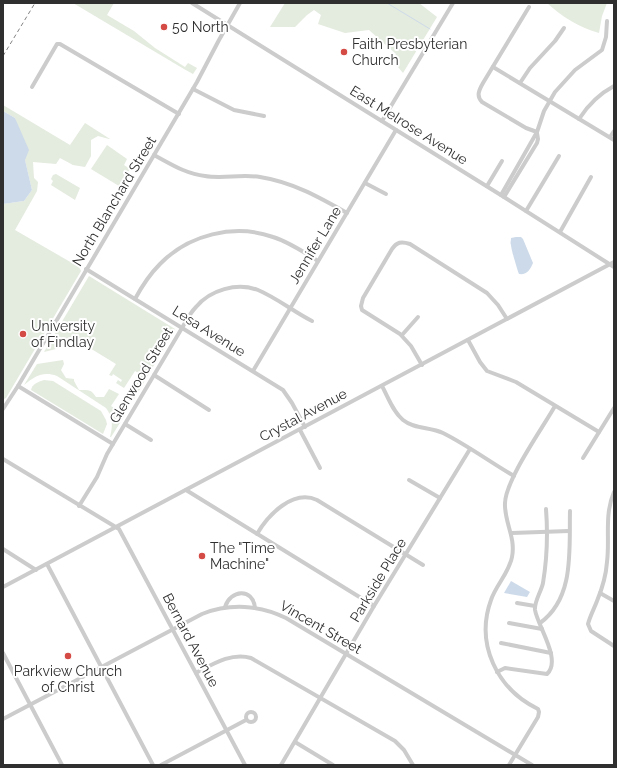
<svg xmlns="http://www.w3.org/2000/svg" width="617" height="768" font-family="Raleway,sans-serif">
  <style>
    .green { fill: #e4ebdf }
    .water { fill: #cddae9 }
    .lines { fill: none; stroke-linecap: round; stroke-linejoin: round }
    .stream { stroke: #cddae9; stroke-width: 1 }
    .minor { stroke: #ccc; stroke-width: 4 }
    .rail { stroke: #848484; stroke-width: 1; stroke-dasharray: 4 3; stroke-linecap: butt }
    .poi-dot { fill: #d44a44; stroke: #fff; stroke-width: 1.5 }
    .labels { text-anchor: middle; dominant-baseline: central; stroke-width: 4; stroke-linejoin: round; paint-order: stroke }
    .poi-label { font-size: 14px; fill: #2f2f2f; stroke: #fff; text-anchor: start }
    .street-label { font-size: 14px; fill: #2f2f2f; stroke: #fff }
  </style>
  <rect width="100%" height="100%" fill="#fff"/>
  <!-- green -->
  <g class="green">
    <path d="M73 3H114L107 15 134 31 155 48 185 67 188 63 197 68 193 74 184 69Z"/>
    <path d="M285 3H419L437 17 403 73 393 61 396 54 369 30 345 33 318 24 321 15 314 10 307 15 295 27H270Z"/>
    <path d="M547 3H607L602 16 599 33C580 28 561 16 547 3Z"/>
    <path d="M3 105 70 145 85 123 110 139H109L98 136 91 140V156L85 167 73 165 60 158 56 164 33 162 34 178 38 182 37 191 15 230 79 267 81 271 6 398 4 399 3 204 24 201 32 190 15 118 3 111Z"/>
    <path d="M107 145 127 159 124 165 130 169 119 186 91 169Z"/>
    <path d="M56 174 80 188 75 200 51 185 53 181 51 179 53 175Z"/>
    <path d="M89 276 175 329 133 401 129 397 142 375 135 371 124 388 116 383 118 380 121 382 122 380 113 374 112 376 109 375 116 364 80 342V339L79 338H68L60 348 44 352Z"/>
    <path d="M63 360 64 364 61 370 66 378 74 379V381L79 390C88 390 91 389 96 397H104L109 389 119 394 111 406 125 415 111 437H110C113 426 113 417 106 408L57 376C43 371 35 376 24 385L37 364Z"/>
    <path d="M44 380 53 381 101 411 106 420 107 424 103 434 31 390C32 384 38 382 44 380Z"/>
  </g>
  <!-- water -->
  <g class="water">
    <path d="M3 111 15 118 29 150 25 160 32 190 24 201 3 204Z"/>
    <path d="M516 237H521L523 239 533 263C530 270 527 275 519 274 518 272 511 249 511 245 510 243 511 241 511 238Z"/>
    <path d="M511 581 530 592 527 597 504 593Z"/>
  </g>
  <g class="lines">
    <!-- stream -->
    <path class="stream" d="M387 3 430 29"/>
    <!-- minor -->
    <g class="minor">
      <path d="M192 3 504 197 614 267"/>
      <path d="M529 7 483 83C479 90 476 96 482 102L526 128 537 132"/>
      <path d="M493 67 614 140"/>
      <path d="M520 83 530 68 555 41 564 28"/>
      <path d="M32 87 57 44H60L179 114"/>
      <path d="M193 89 234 110 264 116"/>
      <path d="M579 119C588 105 599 94 614 86"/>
      <path d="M382 121 453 3"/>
      <path d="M610 137 614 131"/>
      <path d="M154 155C171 164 186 174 205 176 223 179 241 174 260 177 292 182 319 197 347 213"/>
      <path d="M365 183 386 194"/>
      <path d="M487 186 502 161"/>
      <path d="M501 195 537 132 544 111 555 92 575 70 602 50 606 37 607 21"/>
      <path d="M504 197 537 143 538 139 537 133"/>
      <path d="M526 211 559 156"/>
      <path d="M560 232 591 177"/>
      <path d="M86 269 283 390 292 403 305 427"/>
      <path d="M135 299C142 286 150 274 160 264 188 235 234 223 273 237 289 242 304 252 318 261"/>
      <path d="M402 335 418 317"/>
      <path d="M468 340 480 362 487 371 516 382 599 432"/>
      <path d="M422 365 411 346 400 334 362 310 361 306 363 298 392 249C397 242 401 241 410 244L487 293 498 305 507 319"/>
      <path d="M253 371 396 130"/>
      <path d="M154 375 209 410"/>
      <path d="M18 386 113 444"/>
      <path d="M382 386C388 397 393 412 403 420 414 429 430 427 443 433 467 445 490 462 514 476"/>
      <path d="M3 409 18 386 197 82 219 40 240 3"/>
      <path d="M125 424 151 440"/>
      <path d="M300 430 320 468"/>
      <path d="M583 458 614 408"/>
      <path d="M3 459 119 529 245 765"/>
      <path d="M409 480 440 498"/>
      <path d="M186 490 374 606"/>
      <path d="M614 492C604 515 610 539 607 562 606 576 602 589 597 601 594 609 590 616 588 624L591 631 614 646"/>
      <path d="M79 506 97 477 107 454 182 328C186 321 190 313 196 307 210 290 237 282 258 290 277 298 294 312 312 321"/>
      <path d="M512 533 569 531"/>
      <path d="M257 534C268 515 293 489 317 500L423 565"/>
      <path d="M3 549 36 570"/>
      <path d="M47 564 153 765"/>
      <path d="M3 587 614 262"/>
      <path d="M600 593 614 601"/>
      <path d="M517 603 535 606"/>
      <path d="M225 607C230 590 253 587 255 608"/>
      <path d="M509 623 542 629"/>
      <path d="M540 623C575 598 569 549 570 511"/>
      <path d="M501 643 551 653"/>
      <path d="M3 653 62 765"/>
      <path d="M497 672 505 668 547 674C562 660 538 627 535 610 534 602 541 592 543 583 547 559 548 535 546 509"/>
      <path d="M196 673C213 664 232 652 251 658L395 741 404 750 413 765"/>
      <circle cx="251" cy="717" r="5"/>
      <path d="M3 719 202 614C230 603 260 605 286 618L532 765"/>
      <path d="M295 742 333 765"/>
      <path d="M161 765 246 720"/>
      <path d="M281 765 374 606 470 449"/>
      <path d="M509 765 538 717 539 712 538 709C497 689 475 644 491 600 496 585 509 573 512 557 516 537 504 522 505 503 506 479 542 429 555 406"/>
    </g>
    <!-- rail -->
    <path class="rail" d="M3 56 35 3"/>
  </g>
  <!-- markers -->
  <g class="poi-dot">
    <circle cx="164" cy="27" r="4"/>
    <circle cx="344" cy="52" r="4"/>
    <circle cx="23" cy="334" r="4"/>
    <circle cx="202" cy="556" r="4"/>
    <circle cx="68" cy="656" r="4"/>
  </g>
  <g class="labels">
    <!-- poi labels -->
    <g class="poi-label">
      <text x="172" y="27">50 North</text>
      <text x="352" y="44">Faith Presbyterian<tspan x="352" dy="16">Church</tspan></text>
      <text x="31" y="326">University<tspan x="31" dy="16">of Findlay</tspan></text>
      <text x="210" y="548">The "Time<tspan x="210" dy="16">Machine"</tspan></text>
      <text x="68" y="671" text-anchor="middle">Parkview Church<tspan x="68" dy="16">of Christ</tspan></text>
    </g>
    <!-- street labels -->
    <g class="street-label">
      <text transform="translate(409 125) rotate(32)">East Melrose Avenue</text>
      <text transform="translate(114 201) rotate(-59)">North Blanchard Street</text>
      <text transform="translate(315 245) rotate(-59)">Jennifer Lane</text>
      <text transform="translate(209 331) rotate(32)">Lesa Avenue</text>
      <text transform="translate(141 375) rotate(-59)">Glenwood Street</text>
      <text transform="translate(303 415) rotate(-28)">Crystal Avenue</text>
      <text transform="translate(378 580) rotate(-59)">Parkside Place</text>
      <text transform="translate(321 627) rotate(30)">Vincent Street</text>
      <text transform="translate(191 640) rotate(62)">Bernard Avenue</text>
    </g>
  </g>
  <!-- border -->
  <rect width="617" height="768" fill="none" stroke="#2f2f2f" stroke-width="8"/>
</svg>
